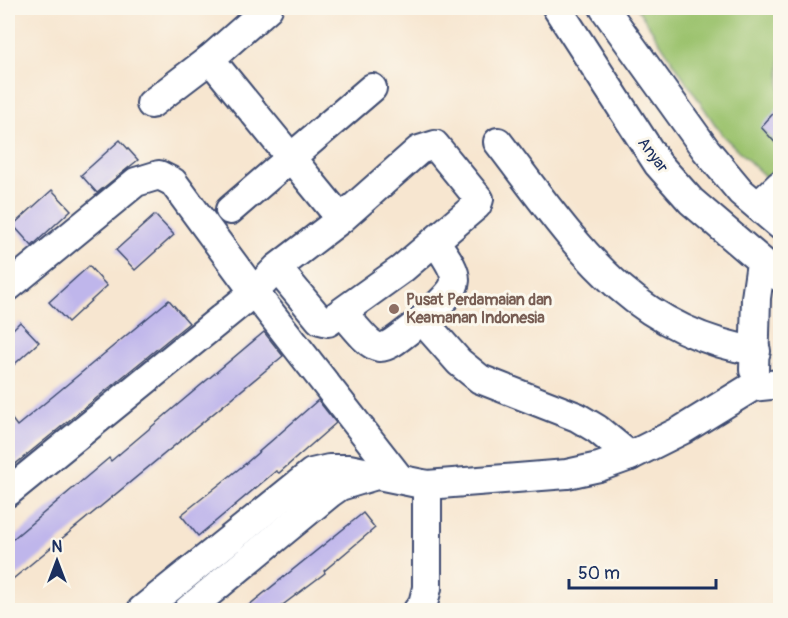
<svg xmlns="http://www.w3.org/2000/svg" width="788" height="618" font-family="Pangolin,sans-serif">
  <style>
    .green { fill: #9cc36e; stroke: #5c7966; stroke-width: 1.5 }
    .building { fill: #bfb6eb }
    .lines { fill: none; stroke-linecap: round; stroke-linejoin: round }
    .minor-casing { stroke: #3c4a6f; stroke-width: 32 }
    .minor { stroke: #fff; stroke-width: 28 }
    .education-dot { fill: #8d6e63; stroke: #fbf7ec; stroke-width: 2 }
    .labels { text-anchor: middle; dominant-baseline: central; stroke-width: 6; stroke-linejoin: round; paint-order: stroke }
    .street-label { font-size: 16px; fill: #1b2f5e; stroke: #fbf7ec }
    .education-label { font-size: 16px; font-weight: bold; fill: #785e54; stroke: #fbf7ec; text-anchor: start }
  </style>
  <rect width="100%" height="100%" fill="#fbf7ec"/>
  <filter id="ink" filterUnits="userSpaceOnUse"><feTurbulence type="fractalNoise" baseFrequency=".0167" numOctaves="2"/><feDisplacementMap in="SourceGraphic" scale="12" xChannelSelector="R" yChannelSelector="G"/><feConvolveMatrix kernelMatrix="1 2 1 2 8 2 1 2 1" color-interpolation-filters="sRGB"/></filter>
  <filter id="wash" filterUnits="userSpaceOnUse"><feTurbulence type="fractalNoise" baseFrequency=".008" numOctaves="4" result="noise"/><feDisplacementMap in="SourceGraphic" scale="24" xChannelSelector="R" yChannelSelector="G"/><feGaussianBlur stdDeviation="1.35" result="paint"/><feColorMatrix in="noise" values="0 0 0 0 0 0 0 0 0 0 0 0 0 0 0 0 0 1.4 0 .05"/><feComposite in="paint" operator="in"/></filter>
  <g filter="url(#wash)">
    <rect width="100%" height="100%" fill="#f7e6d0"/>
    <!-- green -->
    <path class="green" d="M637 8H780V191L722 135Z"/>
    <g id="blocks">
      <!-- building -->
      <g class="building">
        <path d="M780 106V148L761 127Z"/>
        <path d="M120 140 138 160 97 193 81 175Z"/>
        <path d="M52 190 71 210 32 246 13 225Z"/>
        <path d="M155 215 174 235 135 270 116 250Z"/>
        <path d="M89 266 107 286 68 322 49 302Z"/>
        <path d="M169 300 189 323 8 470V414L17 426Z"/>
        <path d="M20 322 39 342 8 370V334Z"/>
        <path d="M264 332 283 356 8 583V543L109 458 111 461Z"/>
        <path d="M318 400 336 423 279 473 276 471 198 536 181 515 245 464Z"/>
        <path d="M363 513 375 528 324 571 325 573 276 610H243Z"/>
      </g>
    </g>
  </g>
  <g filter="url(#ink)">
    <use href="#blocks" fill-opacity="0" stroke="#3c4a6f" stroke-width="1.5"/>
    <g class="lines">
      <defs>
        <g id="minor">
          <path d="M557 8 658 164 691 201 780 277"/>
          <path d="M604 8 706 150 741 192 780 225"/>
          <path d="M210 59 268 8"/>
          <path d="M151 104 210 59 341 219"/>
          <path d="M498 142C571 237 627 331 756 351"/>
          <path d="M758 206 780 185"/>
          <path d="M230 210 372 88"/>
          <path d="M8 287 136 182 159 175 173 182 254 292 400 479"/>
          <path d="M343 313C381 358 376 356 422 320L459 362 480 379 577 417 597 429 630 456"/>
          <path d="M422 320C459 284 467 286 435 241"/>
          <path d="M754 370 756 298 761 263"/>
          <path d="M8 492 254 292 277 268 341 219 419 150 435 145 479 199 477 205 402 269 328 322 320 320 277 268"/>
          <path d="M142 610 312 473 329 469H349L427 485 567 474 599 467 630 456 682 430 752 387 780 384"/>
          <path d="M188 610 330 493 340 486 373 476"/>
          <path d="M418 610 423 604 427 588V485"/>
        </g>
      </defs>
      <!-- minor casing -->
      <use href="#minor" class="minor-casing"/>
      <!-- minor -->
      <use href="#minor" class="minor"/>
    </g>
  </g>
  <!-- markers -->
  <circle class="education-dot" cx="394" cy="309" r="6"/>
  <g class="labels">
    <!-- street labels -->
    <g class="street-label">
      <text transform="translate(653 155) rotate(53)">Anyar</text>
    </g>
    <!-- education labels -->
    <g class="education-label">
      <text x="406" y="300">Pusat Perdamaian dan<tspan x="406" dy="18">Keamanan Indonesia</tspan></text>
    </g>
  </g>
  <!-- margin -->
  <rect width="788" height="618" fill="none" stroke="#fbf7ec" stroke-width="30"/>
  <!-- north arrow -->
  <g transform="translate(57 561)" stroke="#fbf7ec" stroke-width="4.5" paint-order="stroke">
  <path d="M0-4.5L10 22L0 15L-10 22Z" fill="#1b2f5e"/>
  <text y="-9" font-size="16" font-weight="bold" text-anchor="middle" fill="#1b2f5e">N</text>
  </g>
  <!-- scale -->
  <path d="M569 579v9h147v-9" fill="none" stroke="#1b2f5e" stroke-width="3"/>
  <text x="578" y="579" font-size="18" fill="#1b2f5e" stroke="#fbf7ec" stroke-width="4.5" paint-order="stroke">50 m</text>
</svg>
